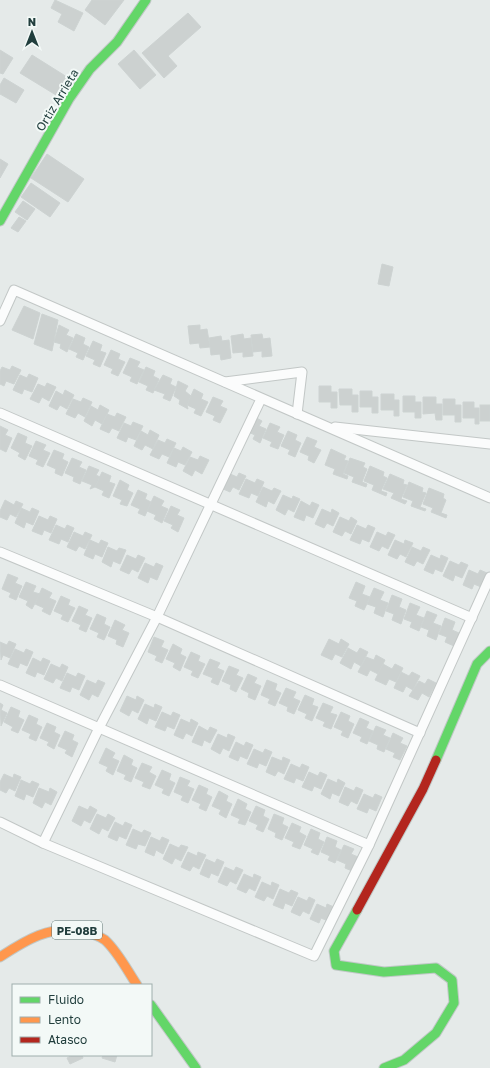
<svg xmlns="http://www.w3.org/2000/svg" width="490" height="1068" font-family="'Golos Text',sans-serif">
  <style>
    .building { fill: #ccd1d0; stroke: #cdd3d2 }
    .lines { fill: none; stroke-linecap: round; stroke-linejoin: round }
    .lane-casing { stroke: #c2c7c6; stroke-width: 11 }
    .fast-casing { stroke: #c0c8c6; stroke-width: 11 }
    .slow-casing { stroke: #c0c8c6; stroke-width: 11 }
    .jam-casing { stroke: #c0c8c6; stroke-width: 11 }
    .lane { stroke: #fbfcfc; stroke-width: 9 }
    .fast { stroke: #63d668; stroke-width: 9 }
    .slow { stroke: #ff974d; stroke-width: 9 }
    .jam { stroke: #b3261e; stroke-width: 9 }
    .labels { text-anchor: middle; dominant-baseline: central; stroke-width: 4; stroke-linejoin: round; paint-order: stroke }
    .shield { fill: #f3f9f7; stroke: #607675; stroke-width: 1 }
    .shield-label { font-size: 11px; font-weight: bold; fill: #213e3d }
    .street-label { font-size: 12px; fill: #213e3d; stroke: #f3f9f7 }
  </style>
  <rect width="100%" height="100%" fill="#e5eae9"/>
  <!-- building -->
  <g class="building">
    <path d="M55 0 83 13 74 31 58 22 62 14 51 8Z"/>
    <path d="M92 0H124L105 25 85 10Z"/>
    <path d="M188 13 201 27 168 56 177 66 164 78 142 53Z"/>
    <path d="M0 50 13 58 3 74 0 73Z"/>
    <path d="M134 50 156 75 140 89 118 64Z"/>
    <path d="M32 55 67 77 56 95 20 73Z"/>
    <path d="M4 78 24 90 16 103 0 94V85Z"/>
    <path d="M47 154 84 179 68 202 31 178Z"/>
    <path d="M0 159 8 164 0 178Z"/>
    <path d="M31 183 60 203 50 217 21 197Z"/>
    <path d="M23 201 35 209 27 220 15 212Z"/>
    <path d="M19 217 26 221 18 232 11 228Z"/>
    <path d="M382 264 393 267 389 286 378 284Z"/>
    <path d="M24 306 40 313 33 339 12 330Z"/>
    <path d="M42 314 58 320 52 351 34 344Z"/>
    <path d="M59 325 69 330 66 335 73 338 67 352 60 348 61 344 54 342Z"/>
    <path d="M200 325V330L207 329 210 347 200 348 199 343 190 344 188 326Z"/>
    <path d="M76 334 85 338 83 344 89 347 83 360 76 357 78 353 69 349Z"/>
    <path d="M243 334 244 339 251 338 253 356 243 357V352L233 353 231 336Z"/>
    <path d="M262 334 263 339 270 338 272 356 262 357V351L253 352 251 335Z"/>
    <path d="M221 336 222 341 229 340 231 358 221 360 220 354 211 355 209 338Z"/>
    <path d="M93 341 102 345 100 351 106 353 100 367 93 364 95 360 86 356Z"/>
    <path d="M111 350 120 354 118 359 125 362 118 376 111 373 113 369 104 365Z"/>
    <path d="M130 358 140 362 137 367 144 370 137 384 130 381 132 377 123 373Z"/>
    <path d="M12 366 21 370 14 384 6 381 4 386 0 384V371L2 367 10 370Z"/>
    <path d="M146 367 155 371 153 376 159 379 153 393 146 390 148 386 139 382Z"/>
    <path d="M29 374 38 378 32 392 24 389 22 394 13 390 20 375 27 378Z"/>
    <path d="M163 375 172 379 170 384 176 387 170 401 163 398 165 394 154 390Z"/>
    <path d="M178 381 188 386 185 391 191 396 187 405 188 409 179 404 180 400 174 396Z"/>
    <path d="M47 383 56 387 49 401 42 397 39 403 30 399 38 384 45 387Z"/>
    <path d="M319 386H331V392H337V408H331V402H319Z"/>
    <path d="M194 389 203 394 201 399 208 402 201 416 194 413 196 409 187 405Z"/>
    <path d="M339 389H352V395H358V412H352V405H340Z"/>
    <path d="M65 390 74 395 67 409 60 405 57 410 49 406 56 391 63 395Z"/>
    <path d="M360 391H372V397H378V413H372V407H360Z"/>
    <path d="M381 394H394V400H399V416H394V410H381Z"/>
    <path d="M403 396H415V402H421V418H415V412H403Z"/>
    <path d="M213 397 223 401 220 406 227 409 220 423 213 420 215 416 206 412Z"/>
    <path d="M423 397H436V404H442V420H436L435 413 423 414Z"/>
    <path d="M83 398 92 402 85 417 78 413 75 418 66 414 73 399 81 402Z"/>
    <path d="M443 399H455V405H461V422H455V415H443Z"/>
    <path d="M463 402H474V408H479V424H475V418H463Z"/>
    <path d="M100 405 109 410 102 424 95 420 92 426 84 421 91 406 98 410Z"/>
    <rect x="480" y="405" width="10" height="16"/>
    <path d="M117 413 126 417 119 431 112 428 109 433 100 429 107 414 115 417Z"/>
    <path d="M253 416 262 421 259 426 266 429 260 443 253 439 255 435 246 431Z"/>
    <path d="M133 422 143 426 136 440 128 437 126 442 117 438 124 423 131 426Z"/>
    <path d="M270 423 280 427 277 432 284 435 278 449 270 446 272 442 263 438Z"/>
    <path d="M0 426 8 430 5 435 12 438 6 452 0 449Z"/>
    <path d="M150 430 159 435 153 449 145 445 142 450 134 446 141 431 148 435Z"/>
    <path d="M288 431 297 435 295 440 301 443 295 457 288 454 290 450 281 446Z"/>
    <path d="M18 433 27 437 25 443 32 446 25 460 18 456 20 453 11 448Z"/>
    <path d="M307 437 317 441 314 447 321 450 314 463 308 460 309 456 300 452Z"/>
    <path d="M167 439 176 443 169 457 162 454 159 459 150 455 158 440 165 443Z"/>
    <path d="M36 441 46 445 43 450 50 453 43 467 36 464 38 460 29 456Z"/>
    <path d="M183 447 192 452 185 465 178 462 176 467 167 463 174 448 181 451Z"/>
    <path d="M331 449 346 456 344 460 348 461 343 474 348 476 347 479 333 474 335 469 325 465Z"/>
    <path d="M54 450 64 454 62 459 68 462 62 476 55 473 56 469 47 465Z"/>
    <path d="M200 456 209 460 202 474 195 470 192 476 183 471 190 457 198 460Z"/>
    <path d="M72 458 82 462 79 467 86 470 80 484 73 481 74 477 65 473Z"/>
    <path d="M350 458 365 463 363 467 367 469 362 482 367 484 366 487 352 482 354 477 344 473Z"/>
    <path d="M89 466 99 470 96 475 100 477 95 487 90 489 92 485 82 481Z"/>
    <path d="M370 466 384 472 383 476 387 478 381 491 387 493 386 496 372 490 374 485 364 481Z"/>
    <path d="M102 472 111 476 109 482 115 484 109 498 102 495 104 491 95 487Z"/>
    <path d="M228 473 237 477 239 473 246 476 239 490 233 487 230 492 221 488Z"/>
    <path d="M390 474 404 480 403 484 407 485 401 499 407 501 405 504 391 498 394 493 383 489Z"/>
    <path d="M246 479 255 483 257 479 264 482 258 496 251 493 249 498 239 494Z"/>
    <path d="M120 480 129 485 127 490 133 493 127 506 120 504 122 500 113 496Z"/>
    <path d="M409 482 423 488 422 492 426 493 420 507 426 509 425 511 411 506 413 501 403 497Z"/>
    <path d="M263 487 272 491 274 488 281 491 274 504 268 501 266 507 256 502Z"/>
    <path d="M429 488 444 494 443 498 446 500 441 513 447 515 446 518 431 512 433 508 423 504Z"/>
    <path d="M138 490 147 494 145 499 151 502 145 516 138 513 140 509 131 505Z"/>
    <path d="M283 495 292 499 293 496 300 499 294 512 288 509 285 515 276 510Z"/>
    <path d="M154 496 164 501 161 506 168 509 162 523 154 519 156 515 147 511Z"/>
    <path d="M5 500 14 505 16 501 23 504 16 517 10 514 7 520 0 517V511Z"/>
    <path d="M301 501 310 506 312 502 319 505 313 518 306 515 304 521 294 517Z"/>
    <path d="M171 506 180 510 177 515 184 518 178 532 171 528 173 525 164 521Z"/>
    <path d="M21 508 30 512 32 508 39 511 33 525 26 522 24 528 15 523Z"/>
    <path d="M322 509 331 513 332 509 339 513 333 526 327 523 324 528 315 524Z"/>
    <path d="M39 516 48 520 50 516 57 519 51 533 44 530 42 535 32 531Z"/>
    <path d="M340 517 349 521 351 517 357 521 351 534 345 531 342 536 333 532Z"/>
    <path d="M56 525 65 529 67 525 74 528 68 542 61 539 59 544 49 540Z"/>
    <path d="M357 525 366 529 368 525 375 528 369 542 362 539 360 544 350 540Z"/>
    <path d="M74 532 83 536 85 532 92 535 85 549 79 546 76 551 67 547Z"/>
    <path d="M377 532 386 536 388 532 395 535 388 549 382 546 379 551 370 547Z"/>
    <path d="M90 540 99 544 101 540 108 543 102 557 95 554 93 559 84 555Z"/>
    <path d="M395 540 404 544 405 540 413 543 406 557 400 554 397 559 388 555Z"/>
    <path d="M108 547 117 551 119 548 126 550 120 564 113 561 111 567 102 562Z"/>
    <path d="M412 547 421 551 423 547 430 550 423 564 417 561 414 566 405 562Z"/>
    <path d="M127 555 136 559 138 555 145 558 138 572 132 569 129 574 120 570Z"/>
    <path d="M431 555 440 559 441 555 448 558 442 572 435 569 433 574 424 570Z"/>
    <path d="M450 561 459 565 461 562 468 565 462 578 455 575 453 581 443 576Z"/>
    <path d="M145 563 154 567 156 563 163 566 157 580 150 577 148 583 138 578Z"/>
    <path d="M469 570 478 574 480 570 487 573 481 587 474 584 472 589 463 585Z"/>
    <path d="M8 574 18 578 15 583 22 586 16 600 9 597 11 593 2 589Z"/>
    <path d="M26 582 36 586 33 592 40 594 32 609 26 605 28 601 19 597Z"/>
    <path d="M356 582 365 586 362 594 370 597 364 610 355 606 357 601 349 598Z"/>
    <path d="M42 588 52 593 49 598 56 601 50 615 42 611 44 608 35 604Z"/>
    <path d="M374 588 384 592 380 600 388 603 383 617 374 613 376 607 367 604Z"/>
    <path d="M392 595 402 599 399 607 406 610 401 624 392 620 394 614 386 611Z"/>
    <path d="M61 596 70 600 68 605 75 608 68 622 61 619 63 615 54 611Z"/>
    <path d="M410 603 420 607 416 615 424 618 419 631 410 627 412 622 404 619Z"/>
    <path d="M79 606 88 610 85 615 92 618 86 632 79 629 81 625 72 621Z"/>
    <path d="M427 611 437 615 433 623 441 626 436 640 427 636 429 630 421 627Z"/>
    <path d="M97 614 106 618 104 624 110 627 104 640 97 637 99 633 90 629Z"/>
    <path d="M445 618 455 622 452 630 459 633 454 646 445 642 447 637 439 634Z"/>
    <path d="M115 620 125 625 122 630 129 633 123 647 116 644 117 640 108 636Z"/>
    <path d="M154 637 164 641 161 647 168 650 162 663 155 660 157 656 148 652Z"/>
    <path d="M329 639 339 644 341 639 349 644 342 657 335 654 332 660 321 655Z"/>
    <path d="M9 641 16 644 10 658 3 655 1 660 0 642 7 645Z"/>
    <path d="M173 644 182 649 180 654 186 657 180 671 173 667 175 663 166 659Z"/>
    <path d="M348 648 357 653 360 648 368 652 361 666 354 662 351 669 340 663Z"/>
    <path d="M15 649 24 653 26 649 33 652 27 666 20 663 18 668 8 664Z"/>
    <path d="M191 652 200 656 198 661 205 664 198 678 191 675 193 671 184 667Z"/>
    <path d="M376 655 385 660 378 674 370 670 367 676 358 672 366 657 374 660Z"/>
    <path d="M33 658 41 662 43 658 50 661 44 675 37 672 35 677 26 673Z"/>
    <path d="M210 659 220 663 217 668 224 671 218 685 211 682 213 678 203 674Z"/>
    <path d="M51 664 60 668 62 664 68 667 62 681 56 678 53 683 44 679Z"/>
    <path d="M383 664 392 669 395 664 403 668 396 682 389 679 386 685 375 680Z"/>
    <path d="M229 666 239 670 236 675 243 678 236 692 230 689 231 685 222 681Z"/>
    <path d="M401 672 409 676 412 672 420 676 413 690 406 686 403 692 394 688Z"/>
    <path d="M67 673 76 677 78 673 85 676 79 690 72 687 70 692 60 688Z"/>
    <path d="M248 674 257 678 254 683 261 686 255 700 248 697 249 693 241 689Z"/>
    <path d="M428 679 436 683 429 697 422 693 418 700 409 696 419 681 425 684Z"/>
    <path d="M87 680 96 684 98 680 105 683 98 697 92 694 89 700 80 695Z"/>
    <path d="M267 680 277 684 275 690 281 693 275 706 268 703 270 699 261 695Z"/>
    <path d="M286 688 296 692 293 698 300 701 294 714 287 711 288 707 279 703Z"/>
    <path d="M305 695 314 699 312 705 318 707 312 721 305 718 307 714 298 710Z"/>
    <path d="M127 696 136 700 137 696 144 700 138 713 132 710 129 716 120 711Z"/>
    <path d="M0 703 3 705 1 710 7 713 1 726Z"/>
    <path d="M323 703 333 707 330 713 337 715 331 729 323 726 325 722 316 718Z"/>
    <path d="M145 704 154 708 155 704 162 707 156 721 149 718 147 724 138 719Z"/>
    <path d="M11 707 20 711 18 717 24 720 18 733 11 730 13 727 4 722Z"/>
    <path d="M162 712 171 716 173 712 180 715 174 729 167 726 165 731 155 727Z"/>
    <path d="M341 712 350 716 348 721 354 724 348 738 341 735 343 731 334 727Z"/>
    <path d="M29 715 38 719 36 724 42 727 36 741 29 738 31 734 22 730Z"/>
    <path d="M360 718 369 722 366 728 373 731 367 744 360 741 362 737 353 733Z"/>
    <path d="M181 719 190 723 191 719 198 723 192 736 186 733 183 739 174 735Z"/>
    <path d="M47 723 56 727 54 732 60 735 54 749 47 745 49 742 40 738Z"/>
    <path d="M199 726 208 731 210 727 217 730 210 743 204 740 202 746 192 742Z"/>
    <path d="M376 726 386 730 383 735 390 738 384 752 377 749 378 745 369 741Z"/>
    <path d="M65 731 74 735 72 740 78 743 72 757 65 753 67 750 58 746Z"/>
    <path d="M393 733 403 738 400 743 407 746 400 760 393 757 395 753 386 749Z"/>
    <path d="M218 734 227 738 228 734 235 737 229 751 223 748 220 754 211 749Z"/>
    <path d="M236 742 244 746 246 742 253 745 247 759 240 756 238 761 229 757Z"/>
    <path d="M106 748 115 753 112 758 119 761 113 775 106 771 108 767 99 763Z"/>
    <path d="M254 749 263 753 265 749 272 752 266 766 259 763 257 768 247 764Z"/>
    <path d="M124 755 133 760 131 765 137 768 131 782 124 779 126 775 117 771Z"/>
    <path d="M272 757 282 761 283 757 290 760 284 774 278 771 275 776 266 772Z"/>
    <path d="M142 763 152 767 149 772 156 776 150 789 142 786 144 782 135 778Z"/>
    <path d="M291 764 300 768 302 764 309 767 303 781 296 778 294 783 284 779Z"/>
    <path d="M162 770 171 774 169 780 175 783 169 796 162 793 164 789 155 785Z"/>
    <path d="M309 772 318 776 320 772 327 775 321 789 314 786 312 791 302 787Z"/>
    <path d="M4 774 13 778 14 774 21 777 15 791 9 788 6 793 0 790V782Z"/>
    <path d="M180 777 190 781 187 786 194 789 188 803 181 800 183 796 174 792Z"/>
    <path d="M328 779 337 783 338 779 345 783 339 796 332 793 330 799 321 794Z"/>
    <path d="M21 780 30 784 32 781 39 784 33 797 26 794 24 800 15 796Z"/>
    <path d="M199 785 208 789 206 794 212 797 206 811 199 808 201 804 192 800Z"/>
    <path d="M345 787 354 791 356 787 363 790 357 804 351 801 348 806 339 802Z"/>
    <path d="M39 788 49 792 50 788 57 792 51 805 45 802 42 808 33 803Z"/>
    <path d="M219 791 228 796 226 801 232 804 226 818 219 814 221 810 212 806Z"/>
    <path d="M364 794 373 798 375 794 382 797 376 811 369 808 367 813 357 809Z"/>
    <path d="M238 799 247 804 245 809 251 812 245 825 238 823 240 819 231 815Z"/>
    <path d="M79 806 88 810 90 806 97 810 90 823 84 820 81 826 72 821Z"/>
    <path d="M256 806 265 810 263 816 269 819 263 832 256 829 258 825 249 821Z"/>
    <path d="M97 814 106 818 108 814 115 818 108 831 102 828 99 834 90 829Z"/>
    <path d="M274 814 284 818 282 824 288 827 282 840 275 837 276 833 268 829Z"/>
    <path d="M115 822 123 826 125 822 132 825 126 839 119 836 117 841 108 837Z"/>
    <path d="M292 823 301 827 299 832 306 836 300 849 292 846 294 842 285 838Z"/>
    <path d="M133 829 142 833 144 830 151 833 145 846 138 844 136 849 126 845Z"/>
    <path d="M311 829 320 833 318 839 324 842 318 855 311 852 313 849 304 845Z"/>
    <path d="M151 837 160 841 162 837 169 840 163 854 156 850 154 856 145 852Z"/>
    <path d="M327 837 337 841 335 847 341 850 335 863 328 860 330 856 321 852Z"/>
    <path d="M170 844 179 848 181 845 188 847 181 861 175 858 172 864 163 859Z"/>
    <path d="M344 845 354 849 351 854 358 857 352 871 345 868 346 864 337 860Z"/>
    <path d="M188 852 197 856 198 852 206 855 199 869 193 866 190 871 181 867Z"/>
    <path d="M206 859 215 863 217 859 224 862 218 876 211 873 209 878 200 874Z"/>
    <path d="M225 867 234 871 236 867 243 870 236 884 230 881 227 886 218 882Z"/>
    <path d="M244 874 253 878 254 874 261 877 255 891 249 888 246 893 237 889Z"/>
    <path d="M262 882 271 886 272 882 279 885 273 899 267 896 264 901 255 897Z"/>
    <path d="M280 889 289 893 291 890 298 893 292 906 285 903 283 909 273 905Z"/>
    <path d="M298 897 307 901 309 897 315 900 309 914 303 911 300 916 291 912Z"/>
    <path d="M317 904 326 908 327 904 334 907 328 921 321 918 319 923 310 919Z"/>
    <path d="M73 1055H82L83 1058 70 1064 67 1058Z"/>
    <path d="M103 1055H117L115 1062 102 1058Z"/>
  </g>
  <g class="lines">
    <defs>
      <g id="lane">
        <path d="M0 321 14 290 490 498"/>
        <path d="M225 382 302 372 297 414"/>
        <path d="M0 413 472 618"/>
        <path d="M335 427 490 444"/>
        <path d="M0 552 157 617 420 733"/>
        <path d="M0 685 369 845 490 577"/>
        <path d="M0 822 43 843 314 956 369 845"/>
        <path d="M43 843 99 728 157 617 261 399"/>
      </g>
      <g id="fast">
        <path d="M0 221 69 99 90 69 117 42 146 0"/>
        <path d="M436 760 477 664 490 651"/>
        <path d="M357 910 334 951 336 965 384 972 436 968 452 980 454 1003 436 1033 404 1060 384 1068"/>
        <path d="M151 1005 196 1068"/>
      </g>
      <path id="slow" d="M0 957C26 940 50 925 82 931 90 933 98 935 105 940 118 952 127 970 137 985"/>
      <path id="jam" d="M357 910 423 789 436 760"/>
    </defs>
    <!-- lane casing -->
    <use href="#lane" class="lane-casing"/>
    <!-- fast casing -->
    <use href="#fast" class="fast-casing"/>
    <!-- slow casing -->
    <use href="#slow" class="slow-casing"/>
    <!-- jam casing -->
    <use href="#jam" class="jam-casing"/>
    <!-- lane -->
    <use href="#lane" class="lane"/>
    <!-- fast -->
    <use href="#fast" class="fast"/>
    <!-- slow -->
    <use href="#slow" class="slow"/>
    <!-- jam -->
    <use href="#jam" class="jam"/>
  </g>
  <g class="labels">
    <!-- shield labels -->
    <rect class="shield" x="52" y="921" width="50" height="18" rx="3"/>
    <g class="shield-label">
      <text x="77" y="930">PE-08B</text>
    </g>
    <!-- street labels -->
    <g class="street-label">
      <text transform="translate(57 100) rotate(-59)">Ortiz Arrieta</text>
    </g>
  </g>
  <!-- legend -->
  <rect x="12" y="984" width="140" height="72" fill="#f3f9f7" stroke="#9faead"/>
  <rect x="20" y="997" width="20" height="6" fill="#63d668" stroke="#9faead"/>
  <text x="48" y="1004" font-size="12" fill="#213e3d">Fluido</text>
  <rect x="20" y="1017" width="20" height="6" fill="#ff974d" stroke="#9faead"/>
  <text x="48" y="1024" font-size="12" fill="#213e3d">Lento</text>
  <rect x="20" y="1037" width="20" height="6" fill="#b3261e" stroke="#9faead"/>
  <text x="48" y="1044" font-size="12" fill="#213e3d">Atasco</text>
  <!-- north arrow -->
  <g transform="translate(32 32)" stroke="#f3f9f7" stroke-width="3" paint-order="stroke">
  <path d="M0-3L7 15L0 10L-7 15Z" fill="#213e3d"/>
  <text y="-6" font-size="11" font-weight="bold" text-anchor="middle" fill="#213e3d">N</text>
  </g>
</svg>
